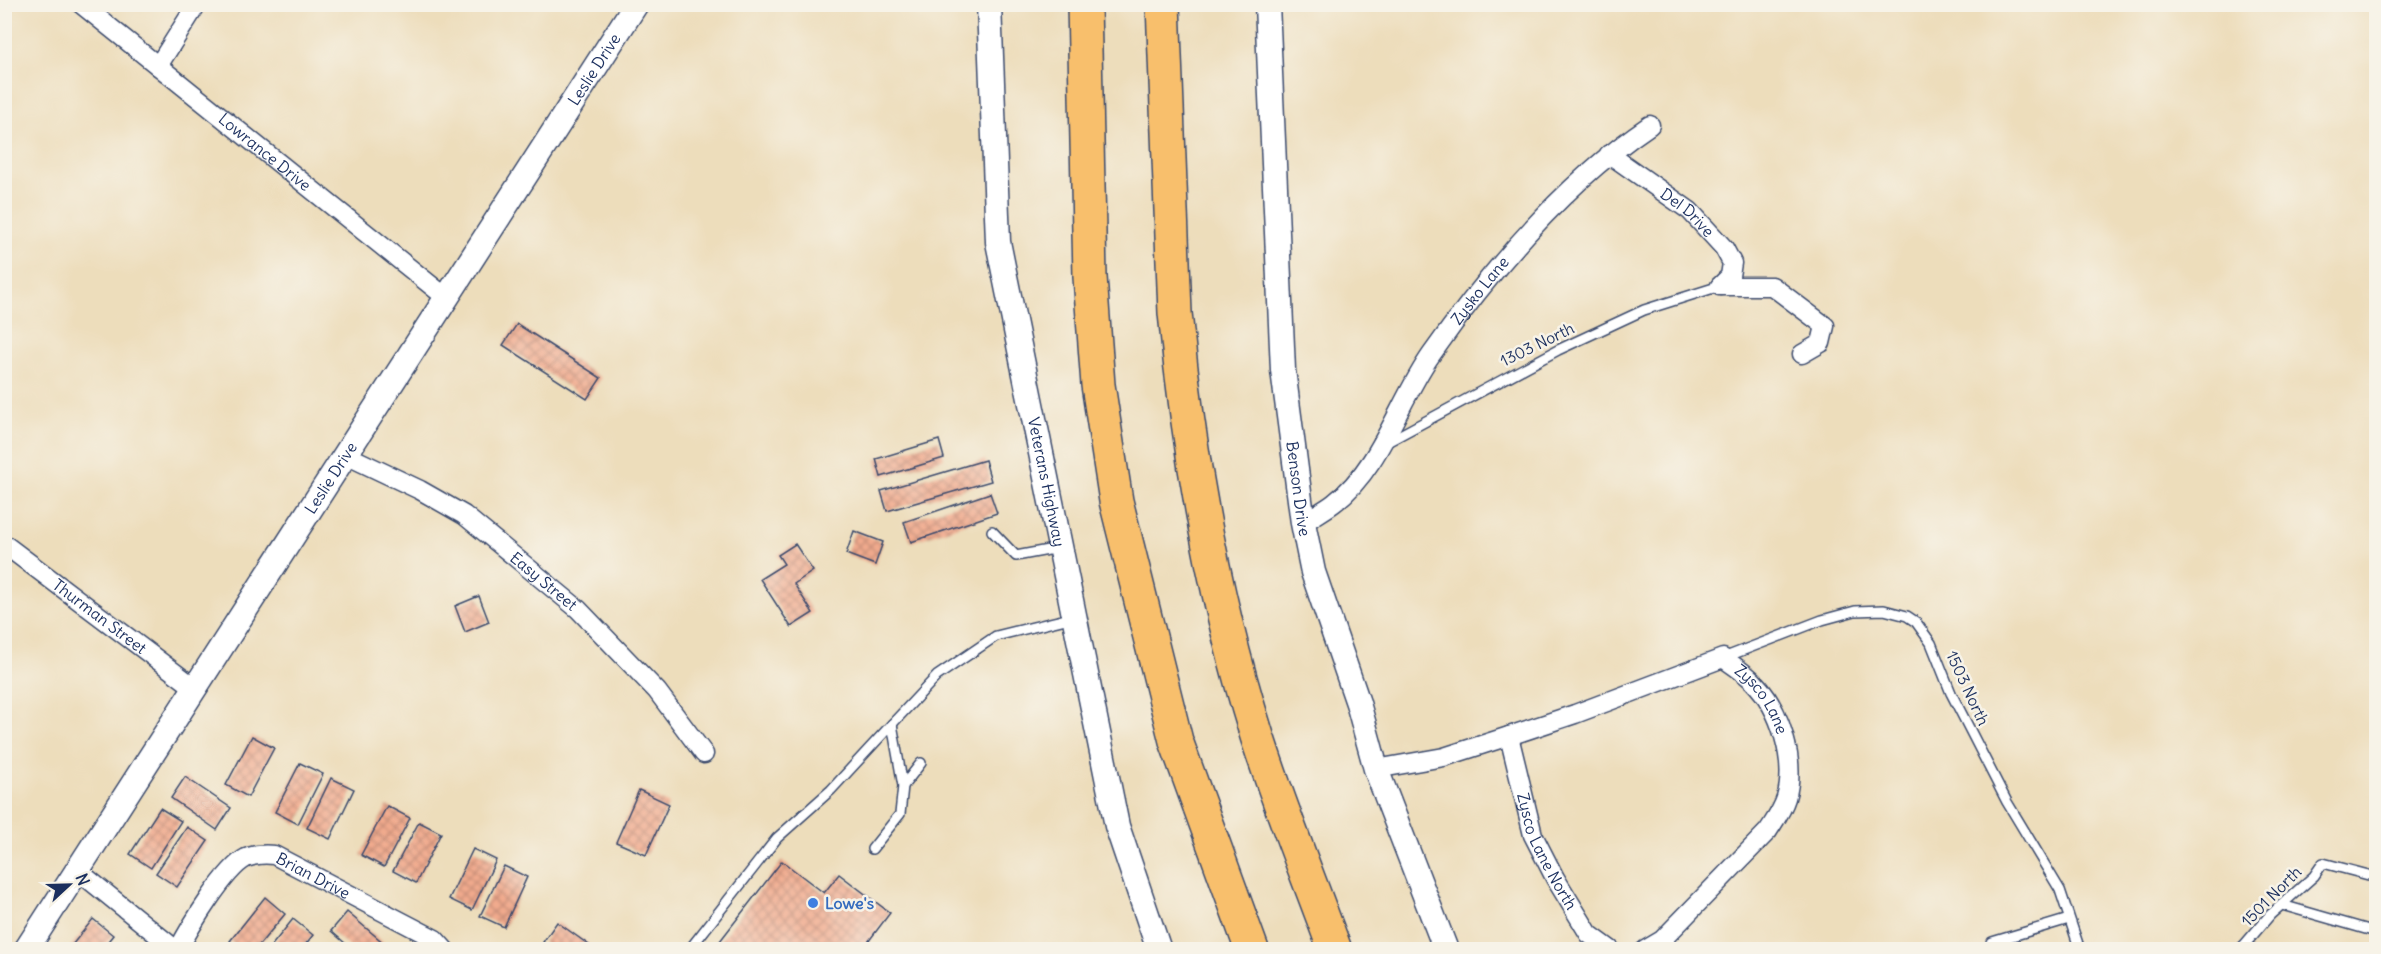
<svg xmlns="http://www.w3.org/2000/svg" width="2381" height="954" font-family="Delius,sans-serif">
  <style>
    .building { fill: url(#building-cross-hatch) }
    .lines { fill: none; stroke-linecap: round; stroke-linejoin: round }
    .service-casing { stroke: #3a496c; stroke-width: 12 }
    .minor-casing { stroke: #3a496c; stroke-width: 21 }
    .tertiary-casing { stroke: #3a496c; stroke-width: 27 }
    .motorway-casing { stroke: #3a496c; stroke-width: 36 }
    .service { stroke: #fff; stroke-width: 9 }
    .minor { stroke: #fff; stroke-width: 18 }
    .tertiary { stroke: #fff; stroke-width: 24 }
    .motorway { stroke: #f8bf6c; stroke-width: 33 }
    .shop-dot { fill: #3f7fe0; stroke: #f7f3e8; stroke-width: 2 }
    .labels { text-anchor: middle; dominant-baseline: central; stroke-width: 5; stroke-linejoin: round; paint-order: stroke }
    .street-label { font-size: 16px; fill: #1b2f5e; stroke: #f7f3e8 }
    .shop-label { font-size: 16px; font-weight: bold; fill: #366cbe; stroke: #f7f3e8; text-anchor: start }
  </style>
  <defs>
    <pattern id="building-cross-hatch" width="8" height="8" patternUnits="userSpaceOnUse" patternTransform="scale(1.5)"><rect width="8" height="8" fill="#f1aa8d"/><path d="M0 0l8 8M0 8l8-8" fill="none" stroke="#c28b76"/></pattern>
  </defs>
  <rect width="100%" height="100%" fill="#f7f3e8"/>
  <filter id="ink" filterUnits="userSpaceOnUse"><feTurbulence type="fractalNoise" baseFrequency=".0167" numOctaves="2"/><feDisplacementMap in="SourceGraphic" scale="12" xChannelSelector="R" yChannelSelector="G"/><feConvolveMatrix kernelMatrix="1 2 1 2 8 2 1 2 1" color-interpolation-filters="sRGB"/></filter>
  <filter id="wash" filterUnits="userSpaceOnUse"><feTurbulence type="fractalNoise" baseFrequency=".008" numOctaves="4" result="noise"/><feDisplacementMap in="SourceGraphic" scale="24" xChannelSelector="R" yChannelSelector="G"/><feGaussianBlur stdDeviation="1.35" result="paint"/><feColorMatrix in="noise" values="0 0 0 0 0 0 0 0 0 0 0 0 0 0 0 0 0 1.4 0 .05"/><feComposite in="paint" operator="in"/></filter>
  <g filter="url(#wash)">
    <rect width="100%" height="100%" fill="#edddbb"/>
    <g id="blocks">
      <!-- building -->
      <g class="building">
        <path d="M517 324 601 378 587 399 503 345Z"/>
        <path d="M939 440 944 458 881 477 876 459Z"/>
        <path d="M985 460 991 481 887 511 881 491Z"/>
        <path d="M990 493 997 513 911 542 904 522Z"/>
        <path d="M854 531 883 542 875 565 846 554Z"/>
        <path d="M795 544 813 571 794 584 813 613 791 627 760 579 784 564 778 555Z"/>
        <path d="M479 596 489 622 465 632 455 606Z"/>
        <path d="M252 736 274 748 248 797 226 785Z"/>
        <path d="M300 763 323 774 298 824 275 812Z"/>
        <path d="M185 777 231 808 217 830 171 798Z"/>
        <path d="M331 778 354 789 330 839 307 828Z"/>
        <path d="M639 790 669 804 646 855 616 842Z"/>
        <path d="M387 806 410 818 384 867 361 855Z"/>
        <path d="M160 808 181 821 151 868 130 854Z"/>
        <path d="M419 822 441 833 416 883 393 871Z"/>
        <path d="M187 827 208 841 177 887 156 873Z"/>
        <path d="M473 849 496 860 472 910 449 899Z"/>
        <path d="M782 861 824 893 839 874 890 913 862 950H713Z"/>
        <path d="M504 866 527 877 504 927 480 916Z"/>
        <path d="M265 897 285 914 255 950H241L230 941Z"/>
        <path d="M347 912 392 950H353L331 931Z"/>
        <path d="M93 919 113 935 101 950H68Z"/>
        <path d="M293 919 313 935 301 950H268Z"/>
        <path d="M557 922 596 950H553L543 942Z"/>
      </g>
    </g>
  </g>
  <g filter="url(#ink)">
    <use href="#blocks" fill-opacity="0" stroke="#3a496c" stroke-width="1.5"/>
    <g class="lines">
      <defs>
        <g id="service">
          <path d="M1389 441 1558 350 1644 310 1720 286"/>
          <path d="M992 531 1016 556 1059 548"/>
          <path d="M1723 658 1822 620 1855 611 1884 610 1907 616 1916 622 1931 643 1951 693 2007 802 2060 890 2080 950"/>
          <path d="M892 724 937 676 996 636 1074 617"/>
          <path d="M903 786 921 763"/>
          <path d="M2282 905 2376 932"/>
          <path d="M2243 946 2256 950"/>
          <path d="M689 950 777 838 831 790 892 724 903 786 900 814 872 849"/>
          <path d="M1989 950 1992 942 2069 919"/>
          <path d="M2240 950 2270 915 2314 876 2323 863 2376 877"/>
        </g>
        <g id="minor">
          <path id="s1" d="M81 4 448 299"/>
          <path d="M158 66 197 4"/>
          <path id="s2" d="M1609 154 1690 211 1724 248 1732 263 1730 276 1720 286"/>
          <path d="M1720 286H1772L1825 326 1821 343 1802 354"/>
          <path id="s3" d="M346 455 420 490 464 515 578 609 657 691 704 754"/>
          <path id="s4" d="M1303 523C1313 516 1325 510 1334 503 1381 467 1398 402 1431 355 1490 271 1564 183 1650 125"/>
          <path id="s5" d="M4 544 195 688"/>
          <path id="s6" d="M1509 736 1533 835 1555 878 1589 934 1611 950"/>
          <path id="s7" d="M1376 769 1444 757 1509 736 1575 714 1723 658C1733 665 1744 672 1753 681 1780 708 1797 761 1786 798 1782 811 1775 820 1768 831L1662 940 1645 950"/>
          <path d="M77 870 176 950"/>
          <path id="s8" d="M178 950C190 927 225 869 246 858 256 854 264 854 274 855L435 939 445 950"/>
        </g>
        <g id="tertiary">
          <path id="s9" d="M989 4 998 242 1117 826 1159 950"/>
          <path id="s10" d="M1267 4 1283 370 1303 523 1313 572 1358 703 1376 769 1446 950"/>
          <path id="s11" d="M26 950 636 4"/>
        </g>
        <g id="motorway">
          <path d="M1084 4 1090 277 1098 385 1116 501 1176 741 1252 950"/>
          <path d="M1163 4 1175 313C1189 456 1214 599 1257 736 1280 808 1309 879 1335 950"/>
        </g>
      </defs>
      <!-- service casing -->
      <use href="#service" class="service-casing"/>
      <!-- minor casing -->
      <use href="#minor" class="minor-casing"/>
      <!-- tertiary casing -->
      <use href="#tertiary" class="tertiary-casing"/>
      <!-- motorway casing -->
      <use href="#motorway" class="motorway-casing"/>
      <!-- service -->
      <use href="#service" class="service"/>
      <!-- minor -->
      <use href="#minor" class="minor"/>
      <!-- tertiary -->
      <use href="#tertiary" class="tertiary"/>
      <!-- motorway -->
      <use href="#motorway" class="motorway"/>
    </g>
  </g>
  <!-- markers -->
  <circle class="shop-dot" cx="813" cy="903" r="6"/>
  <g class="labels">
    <!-- street labels -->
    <g class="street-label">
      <text stroke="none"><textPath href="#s11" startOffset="1048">Leslie Drive</textPath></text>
      <text stroke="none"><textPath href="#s1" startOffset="236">Lowrance Drive</textPath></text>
      <text stroke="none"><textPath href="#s2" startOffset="98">Del Drive</textPath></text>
      <text stroke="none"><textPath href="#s4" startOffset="296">Zysko Lane</textPath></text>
      <text transform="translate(1537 344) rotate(-26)">1303 North</text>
      <text stroke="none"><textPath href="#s11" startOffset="562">Leslie Drive</textPath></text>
      <text stroke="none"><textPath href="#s9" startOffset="483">Veterans Highway</textPath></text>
      <text stroke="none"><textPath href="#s10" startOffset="486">Benson Drive</textPath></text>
      <text stroke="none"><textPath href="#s3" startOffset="236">Easy Street</textPath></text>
      <text stroke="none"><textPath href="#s5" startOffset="120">Thurman Street</textPath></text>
      <text transform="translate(1968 688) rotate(65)">1503 North</text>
      <text stroke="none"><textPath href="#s7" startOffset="423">Zysco Lane</textPath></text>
      <text stroke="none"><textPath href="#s6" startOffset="122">Zysco Lane North</textPath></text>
      <text stroke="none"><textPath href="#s8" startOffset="188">Brian Drive</textPath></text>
      <text transform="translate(2271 896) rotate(-45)">1501 North</text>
    </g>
    <!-- shop labels -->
    <g class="shop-label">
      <text x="825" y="903">Lowe's</text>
    </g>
  </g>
  <!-- margin -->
  <rect width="2381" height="954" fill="none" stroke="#f7f3e8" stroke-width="24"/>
  <!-- north arrow -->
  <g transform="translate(69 885) rotate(68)" stroke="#f7f3e8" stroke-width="4.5" paint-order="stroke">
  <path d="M0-4.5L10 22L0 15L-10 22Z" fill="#1b2f5e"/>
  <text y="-9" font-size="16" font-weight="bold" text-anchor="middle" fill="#1b2f5e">N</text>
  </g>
</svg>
